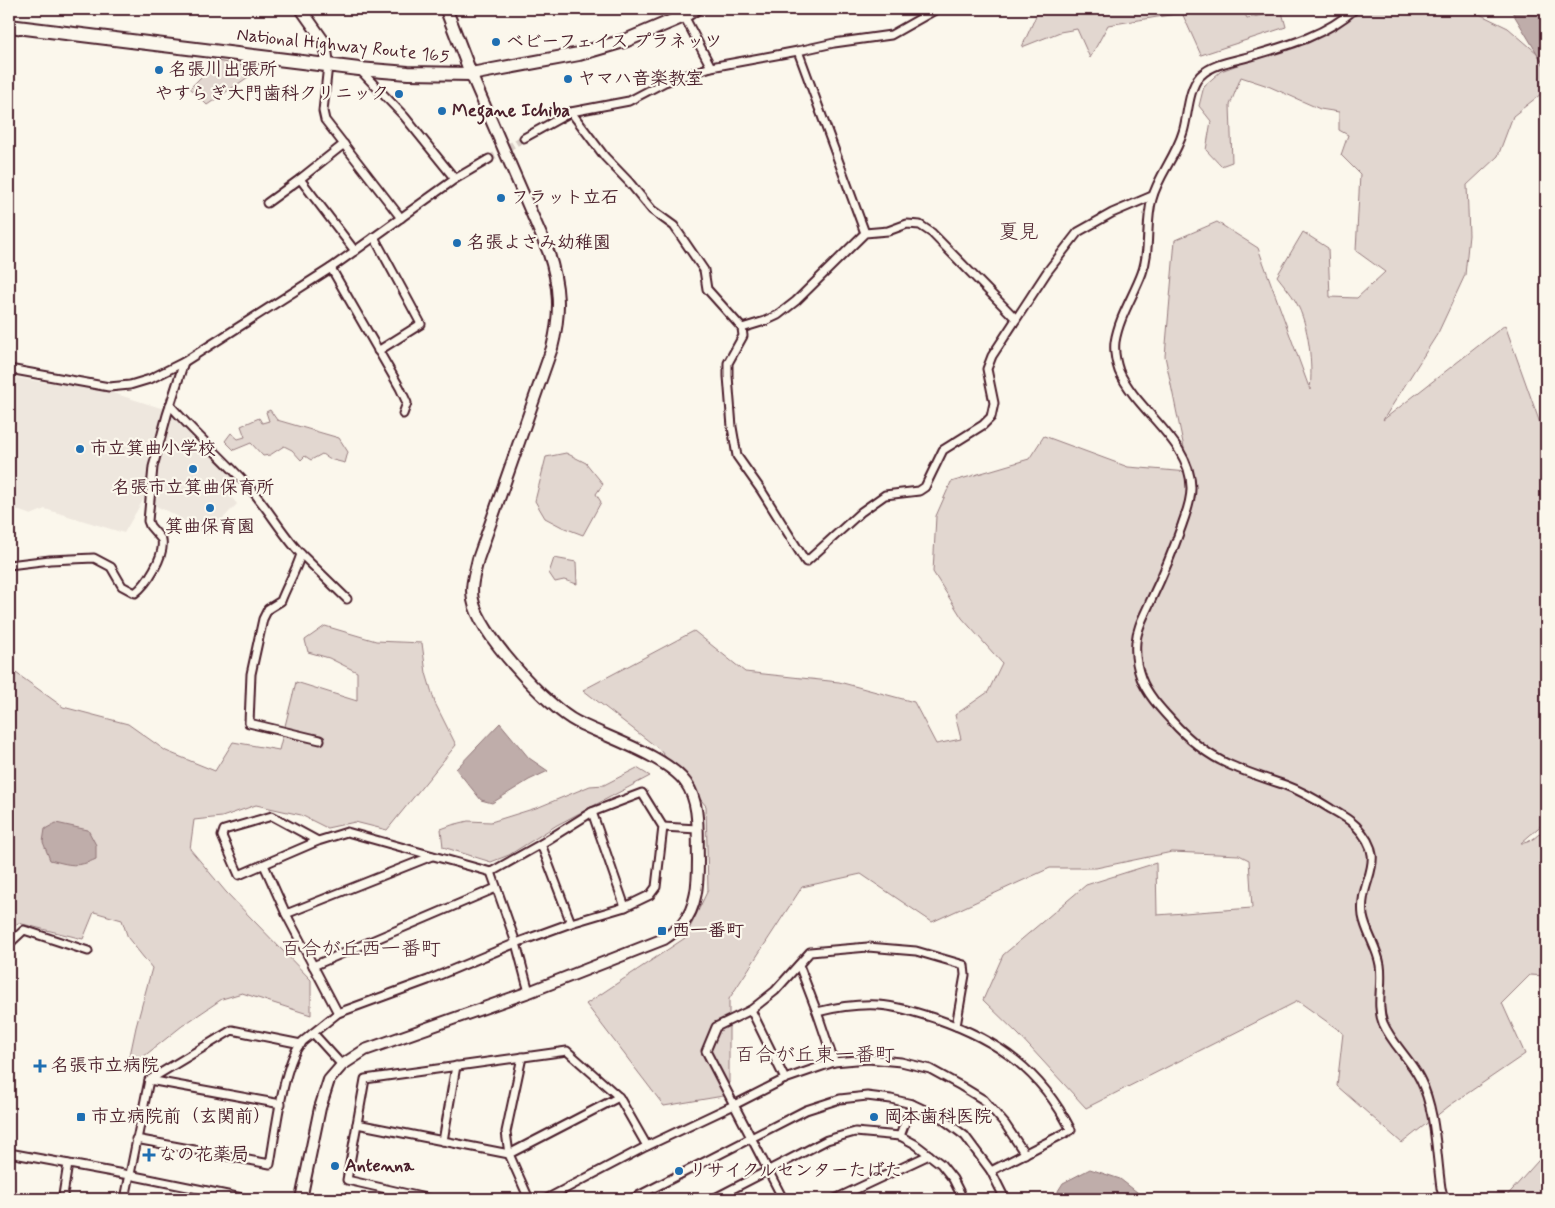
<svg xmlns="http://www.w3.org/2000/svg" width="1555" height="1208" font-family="Mynerve,'Klee One',sans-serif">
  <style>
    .built { fill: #eee7de }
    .green { fill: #e2d7d0; stroke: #967b7e }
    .water { fill: #bfadaa; stroke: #907477 }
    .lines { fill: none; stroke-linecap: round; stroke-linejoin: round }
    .street-tunnel { stroke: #d8ccc5; stroke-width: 7; stroke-dasharray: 7 3.5; stroke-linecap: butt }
    .street-casing { stroke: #4a1f2b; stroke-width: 11 }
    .secondary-casing { stroke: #4a1f2b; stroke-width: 14 }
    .primary-casing { stroke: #4a1f2b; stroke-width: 15 }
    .highway-casing { stroke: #4a1f2b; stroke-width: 16 }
    .street { stroke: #fbf7ec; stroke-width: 7 }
    .secondary { stroke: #fbf7ec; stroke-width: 10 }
    .primary { stroke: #fbf7ec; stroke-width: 11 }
    .highway { stroke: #fbf7ec; stroke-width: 12 }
    .poi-dot { fill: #1f6fb2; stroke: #fbf7ec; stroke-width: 2 }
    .labels { text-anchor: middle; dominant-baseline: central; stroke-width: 4.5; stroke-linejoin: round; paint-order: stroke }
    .poi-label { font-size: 18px; font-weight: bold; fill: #4a1f2b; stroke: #fbf7ec; text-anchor: start }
    .street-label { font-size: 18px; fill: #4a1f2b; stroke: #fbf7ec }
    .quarter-label { font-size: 20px; fill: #4a1f2b; stroke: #fbf7ec }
  </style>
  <rect width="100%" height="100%" fill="#fbf7ec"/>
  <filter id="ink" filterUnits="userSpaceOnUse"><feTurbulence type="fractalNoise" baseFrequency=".02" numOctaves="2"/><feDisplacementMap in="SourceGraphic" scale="10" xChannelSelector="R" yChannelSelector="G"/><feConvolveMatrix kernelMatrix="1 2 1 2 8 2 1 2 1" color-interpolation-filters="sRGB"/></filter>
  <g filter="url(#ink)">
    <!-- built -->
    <g class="built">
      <path d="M9 376 36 381 87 387 116 394 164 409 155 437 149 461 146 495 124 533 45 509 31 515 9 507Z"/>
      <path d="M172 412 185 427 237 477 225 489 237 504 206 536 177 516 152 504 159 461Z"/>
    </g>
    <!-- green -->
    <g class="green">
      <path d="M1039 9H1242L1247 18 1282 12 1286 27 1201 55 1182 13 1108 25 1090 58 1077 29 1060 32 1022 47Z"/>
      <path d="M1360 9H1468L1473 11 1508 28 1537 53 1546 68V90L1513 116 1498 156 1467 185 1469 235 1465 275 1438 333 1383 420 1505 325 1546 440V821L1521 843C1530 844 1541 833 1546 826V976L1530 975 1502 1003 1525 1054 1449 1106 1402 1143 1337 1086 1343 1033 1298 1001 1086 1108 1019 1035 983 1000 1003 955 1086 885 1156 863 1157 915 1252 908 1249 860 1239 855 1172 852 1096 868H1050L932 922 861 874 802 887 729 999V1095L664 1106 586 1004 685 938 708 890 706 806 659 749 583 690 694 631 745 672 839 682 914 702 936 744 961 739 955 715 988 692 1002 663 962 618 933 572 936 516 951 482 1029 459 1044 436 1128 467 1189 472 1165 356 1175 240 1217 222 1258 248 1310 390C1313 365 1309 325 1296 302 1291 293 1283 284 1277 276L1303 232 1328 248 1330 297 1357 298 1385 272 1356 251 1360 174 1341 155 1348 135 1339 130V112L1320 109 1268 86 1241 77 1230 105 1232 162 1221 166 1206 150 1211 121 1199 106 1204 86 1221 71 1308 39Z"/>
      <path d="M217 61 260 69 207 105 190 88Z"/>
      <path d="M270 410 277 420 339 438 348 452 345 463 329 459 322 454 311 460 305 456 301 460 292 450 284 446 270 455 263 456 251 443 234 450 225 441 231 433 238 439 245 437 241 426 259 418 262 423 269 421 266 412Z"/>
      <path d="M566 453 586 463 603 484 596 494 601 502 583 535 562 527 545 518 535 501 546 457Z"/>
      <path d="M554 558 576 562 577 584 564 580 555 582 549 573Z"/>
      <path d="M325 626 376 641 422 643 426 673 435 703 456 745 387 830 355 822 327 828 301 815 256 805 222 817 194 820 190 849 226 892 311 980V1015L242 993 222 999 182 1026 138 1061 128 1065 136 1027 152 968 128 938 122 920 94 912 83 939 18 923 9 931V668L63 707 128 724 166 751 215 771 233 742 279 750 296 682 357 701V672L329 658 308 652 305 640Z"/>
      <path d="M637 768 650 776 557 825 509 855 491 862 443 847 441 829 452 825 468 821 491 822 539 807 590 786 604 785Z"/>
      <path d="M1546 1152V1199H1504Z"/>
    </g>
    <!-- water -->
    <g class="water">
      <path d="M1510 9H1546V68L1511 10Z"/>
      <path d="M500 723 529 758 548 771 529 780 492 803 481 800 456 769Z"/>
      <path d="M56 823 88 830 96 845V859C77 868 70 865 50 860L43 842 45 829Z"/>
      <path d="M1090 1169 1120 1179 1146 1199H1059L1058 1191 1063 1183Z"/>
    </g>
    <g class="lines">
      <!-- street-tunnel -->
      <path class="street-tunnel" d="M489 159 524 138"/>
      <defs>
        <g id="street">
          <path d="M678 9 684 16 711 67"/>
          <path d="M1355 9C1325 36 1286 46 1248 57 1233 61 1212 64 1200 76 1188 89 1188 116 1183 132 1176 156 1158 176 1152 199 1145 223 1151 249 1142 273 1134 295 1119 317 1115 342 1114 351 1116 362 1119 371 1137 412 1192 442 1191 489 1191 502 1186 513 1182 525 1173 551 1163 575 1151 600 1145 614 1137 627 1136 642 1135 653 1137 667 1141 678 1147 694 1160 708 1171 720 1188 739 1207 755 1230 765 1248 773 1267 779 1285 785 1301 791 1317 800 1331 809 1340 814 1349 819 1356 826 1391 862 1358 878 1363 916 1366 933 1377 947 1380 965 1383 984 1376 1005 1383 1023 1392 1044 1410 1059 1420 1079 1436 1110 1436 1153 1441 1188L1444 1199"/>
          <path d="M798 51 865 233"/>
          <path d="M328 65 323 111 325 120 401 218"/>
          <path d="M360 70 404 116 455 179"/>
          <path d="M571 112 605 157 629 182 652 210 674 226 704 270 707 289 742 328 743 336 728 363V376L732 427 737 456 761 490 806 562 861 512 885 495 919 491 925 487 943 450 983 425 991 417 994 403 987 369 992 356 1047 272 1078 232 1112 213 1152 196"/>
          <path d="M524 138 571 112 629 101 665 82 711 67 798 51 834 43 891 35 937 9"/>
          <path d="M344 144 300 179 355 251"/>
          <path d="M267 203 300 179"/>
          <path d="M374 237 421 324 378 351"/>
          <path d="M331 268 400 388 407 403 403 414"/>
          <path d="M742 328 765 321 778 315 796 301 865 233 888 231 907 224 920 225 932 233 1016 319"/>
          <path d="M9 369 109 387 130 385 150 379 184 362 331 268 455 179 489 159"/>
          <path d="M170 405C195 434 224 459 249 487 268 508 282 534 301 554 296 571 287 585 281 601L268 609 263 619 251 674 249 723 320 740"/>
          <path d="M301 554 347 599"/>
          <path d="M9 565 50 560 94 558 111 567 122 586 135 593C147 584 165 556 162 540L150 526 148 521 153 467 167 415 184 362"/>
          <path d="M592 812 625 907"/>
          <path d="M663 827 697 829"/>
          <path d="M541 844 571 923"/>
          <path d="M264 865 286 914 338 1013"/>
          <path d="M491 872 516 943 529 992"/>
          <path d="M286 914 432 856"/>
          <path d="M9 944 24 930 88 951"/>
          <path d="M799 965 817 1012 834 1062"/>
          <path d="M313 966 496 888"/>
          <path d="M751 1010 785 1079"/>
          <path d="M817 1012C837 1007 857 1004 878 1005 897 1006 918 1013 937 1019 998 1040 1041 1071 1071 1130L991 1171"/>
          <path d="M313 1033 338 1013 428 980 516 943 571 923 625 907 650 895 656 887 663 827 642 793 592 812 541 844 491 872 347 832 318 841 239 875 222 836 224 830 272 816 318 841"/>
          <path d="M522 1057 506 1132 509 1154 529 1199"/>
          <path d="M149 1080 281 1104"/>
          <path d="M357 1124 509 1154 619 1097"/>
          <path d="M900 1136 912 1104"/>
          <path d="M136 1139 270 1164C275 1136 283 1064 301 1043 305 1039 310 1036 313 1033L342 1065"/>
          <path d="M443 1141 456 1066"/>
          <path d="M9 1153 129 1175 247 1199"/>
          <path d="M61 1199 63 1195 68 1164"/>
          <path d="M125 1199 149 1080 232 1030 301 1044"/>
          <path d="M430 1199 347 1180 365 1079 567 1051 619 1097 647 1146"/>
          <path d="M546 1199 647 1146 734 1105 785 1079 834 1062 868 1059 901 1062 930 1069 961 1086 984 1100 1005 1124 1025 1154"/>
          <path d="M632 1199 806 1110 840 1099 867 1096 891 1099 912 1104 940 1117 965 1136 991 1171 1005 1199"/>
          <path d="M713 1199 827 1140 855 1132 900 1136 915 1144 941 1164 953 1179 963 1199"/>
          <path d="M783 1199 706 1051 716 1027 751 1010 775 991 810 952 868 947 916 951 964 965 965 975 956 1026"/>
          <path d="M835 1199 929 1155"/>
        </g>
        <g id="secondary">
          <path d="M301 9 325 43 328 65"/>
          <path d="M301 1199 320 1108 329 1080 342 1065 365 1050 529 992 664 939C670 935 677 930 682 925 697 907 698 883 698 860 697 835 701 804 686 783 668 757 606 737 577 722 547 707 479 633 473 600 470 586 475 573 478 559L552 348C561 313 560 286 548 251L471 74"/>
        </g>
        <path id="primary" d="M446 9 471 74"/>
        <path id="highway" d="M9 26 359 69 408 73 471 74 579 54 627 40 684 16 695 9"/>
      </defs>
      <!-- street casing -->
      <use href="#street" class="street-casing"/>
      <!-- secondary casing -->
      <use href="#secondary" class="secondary-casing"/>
      <!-- primary casing -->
      <use href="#primary" class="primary-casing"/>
      <!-- highway casing -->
      <use href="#highway" class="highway-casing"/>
      <!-- street -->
      <use href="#street" class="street"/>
      <!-- secondary -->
      <use href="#secondary" class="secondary"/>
      <!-- primary -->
      <use href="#primary" class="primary"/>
      <!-- highway -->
      <use href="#highway" class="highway"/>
    </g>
  </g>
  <!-- markers -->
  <g class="poi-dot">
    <circle cx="496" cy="42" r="5"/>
    <circle cx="159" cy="70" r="5"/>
    <circle cx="568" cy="79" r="5"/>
    <circle cx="399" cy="94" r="5"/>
    <circle cx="442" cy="111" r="5"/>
    <circle cx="501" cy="198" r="5"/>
    <circle cx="457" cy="243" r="5"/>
    <circle cx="80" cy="449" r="5"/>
    <circle cx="193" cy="469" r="5"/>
    <circle cx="210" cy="508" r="5"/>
    <rect x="657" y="926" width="10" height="10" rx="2.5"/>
    <path d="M37.5 1058.5h5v5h5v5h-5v5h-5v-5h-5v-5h5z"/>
    <rect x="76" y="1112" width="10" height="10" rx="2.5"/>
    <circle cx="874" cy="1117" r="5"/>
    <path d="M146.5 1147.5h5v5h5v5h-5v5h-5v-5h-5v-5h5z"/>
    <circle cx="335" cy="1166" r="5"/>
    <circle cx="679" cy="1171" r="5"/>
  </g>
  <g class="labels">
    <!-- poi labels -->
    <g class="poi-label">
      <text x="506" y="42">ベビーフェイス プラネッツ</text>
      <text x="169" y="70">名張川出張所</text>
      <text x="578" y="79">ヤマハ音楽教室</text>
      <text x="389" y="94" text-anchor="end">やすらぎ大門歯科クリニック</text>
      <text x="452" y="111">Megane Ichiba</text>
      <text x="511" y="198">フラット立石</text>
      <text x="467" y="243">名張よさみ幼稚園</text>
      <text x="90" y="449">市立箕曲小学校</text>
      <text x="193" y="488" text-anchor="middle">名張市立箕曲保育所</text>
      <text x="210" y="527" text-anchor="middle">箕曲保育園</text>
      <text x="672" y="931">西一番町</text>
      <text x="51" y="1066">名張市立病院</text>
      <text x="91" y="1117">市立病院前（玄関前）</text>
      <text x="884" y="1117">岡本歯科医院</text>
      <text x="159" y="1155">なの花薬局</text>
      <text x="345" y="1166">Antenna</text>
      <text x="689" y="1171">リサイクルセンターたばた</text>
    </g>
    <!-- street labels -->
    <g class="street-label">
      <text transform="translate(343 46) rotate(6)">National Highway Route 165</text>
    </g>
    <!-- quarter labels -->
    <g class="quarter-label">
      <text x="1019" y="232">夏見</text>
      <text x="361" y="949">百合が丘西一番町</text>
      <text x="815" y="1055">百合が丘東一番町</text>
    </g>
  </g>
  <!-- margin -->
  <rect width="1555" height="1208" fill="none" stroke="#fbf7ec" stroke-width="30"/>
  <rect x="15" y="15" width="1525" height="1178" fill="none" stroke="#4a1f2b" stroke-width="2" filter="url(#ink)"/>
</svg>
